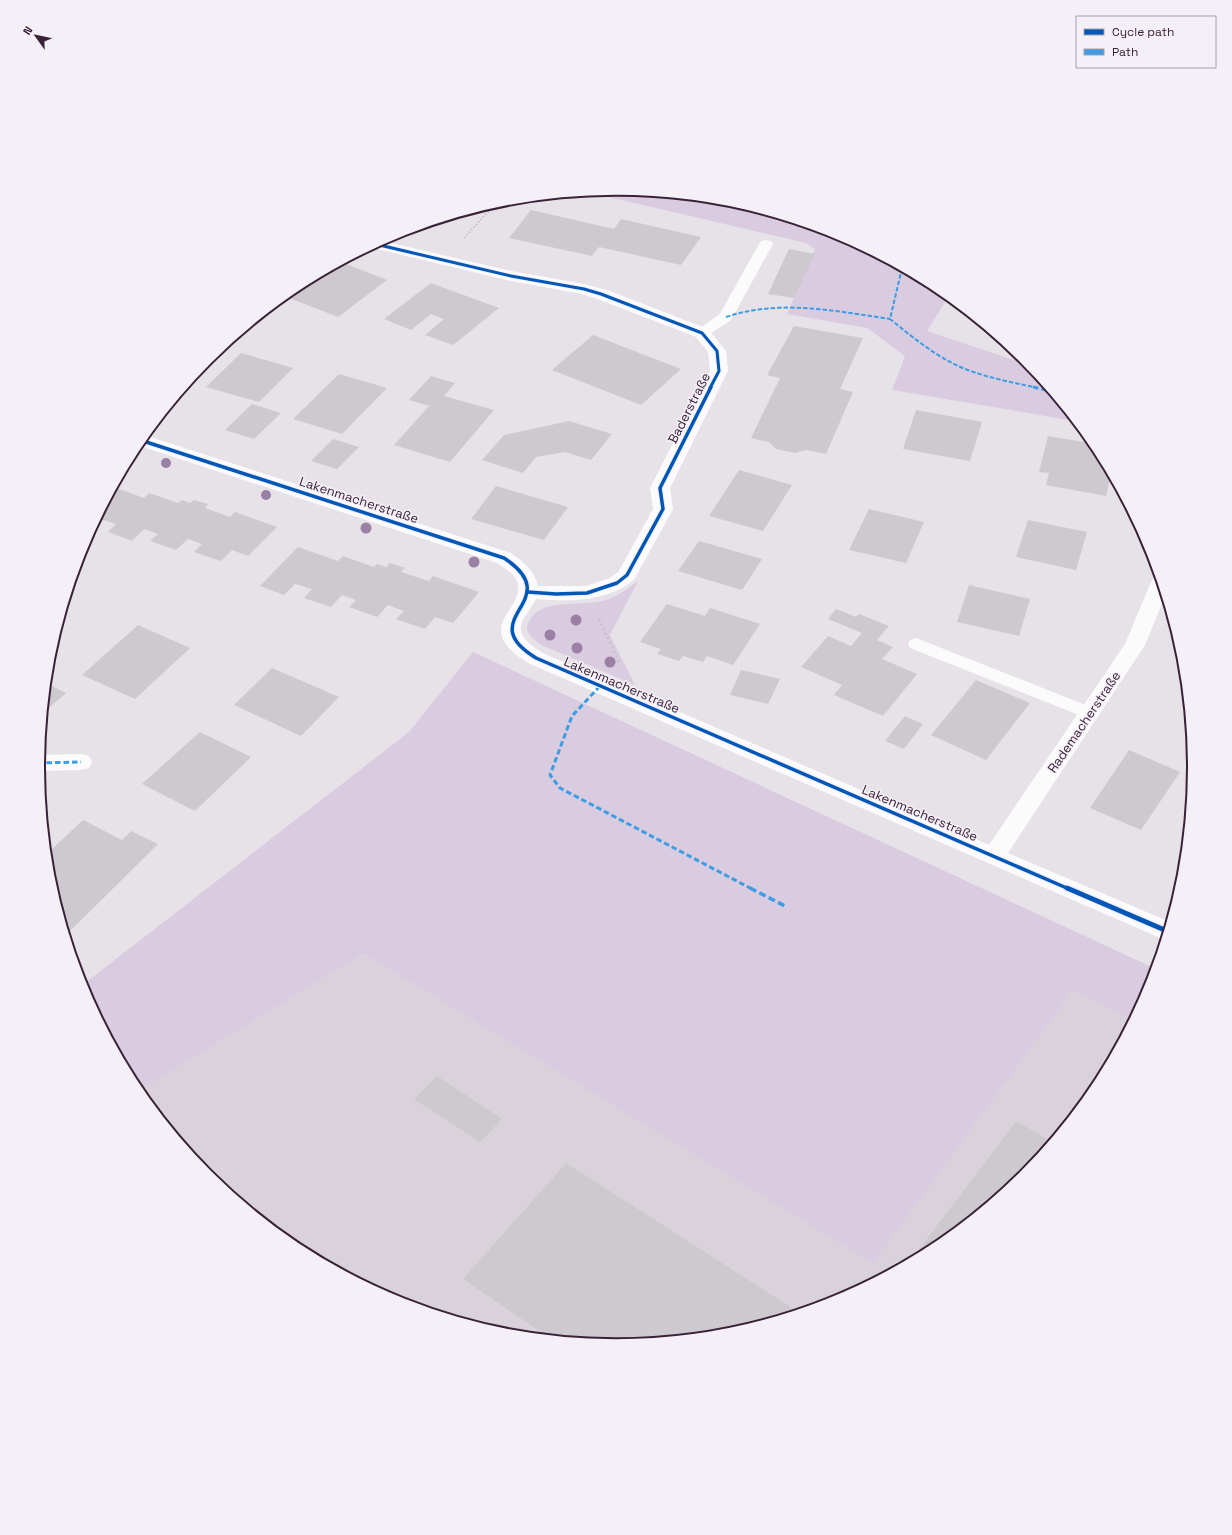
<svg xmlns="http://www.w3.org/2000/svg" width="1232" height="1535" font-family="'Space Grotesk',sans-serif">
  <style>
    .built { fill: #dad2db }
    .green { fill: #d9cce0 }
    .building { fill: #cec9cf }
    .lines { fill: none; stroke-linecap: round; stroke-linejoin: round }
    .path-far1 { stroke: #c8bfc7; stroke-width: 2; stroke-dasharray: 1.5 2; stroke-linecap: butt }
    .path { stroke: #c8bfc7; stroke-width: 2.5; stroke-dasharray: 2 3; stroke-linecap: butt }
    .lane { fill: #fbfbfc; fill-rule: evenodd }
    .street { fill: #fbfbfc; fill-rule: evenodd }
    .quiet-far2 { stroke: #3e9ce2; stroke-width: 2; stroke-dasharray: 4.5 2; stroke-linecap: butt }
    .quiet-far1 { stroke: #3e9ce2; stroke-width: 3; stroke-dasharray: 5.5 3; stroke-linecap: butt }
    .quiet { stroke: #3e9ce2; stroke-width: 3.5; stroke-dasharray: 7 3.5; stroke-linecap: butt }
    .cycleway-far2-casing { stroke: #f5f0f7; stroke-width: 5 }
    .cycleway-far1-casing { stroke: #f5f0f7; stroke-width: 6 }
    .cycleway-casing { stroke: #f5f0f7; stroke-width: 8 }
    .cycleway-far2 { stroke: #0057b8; stroke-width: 3 }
    .cycleway-far1 { stroke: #0057b8; stroke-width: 3.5 }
    .cycleway { stroke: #0057b8; stroke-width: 5 }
    .tree { fill: #9980a4 }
    .labels { text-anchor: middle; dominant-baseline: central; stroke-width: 3; stroke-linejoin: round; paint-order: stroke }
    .street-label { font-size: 13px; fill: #392237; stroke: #f5f0f7 }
    .rim { fill: none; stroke: #392237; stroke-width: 2 }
  </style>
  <rect width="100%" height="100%" fill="#e7e2e8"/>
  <!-- built -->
  <path class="built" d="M364 954 873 1262 1073 991 1133 1020 1096 1089 1025 1176 937 1248 837 1302 729 1334 616 1345 503 1334 395 1301 295 1248 207 1176 138 1092Z"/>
  <!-- green -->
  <g class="green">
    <path d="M616 190 729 201 837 234 937 287 949 296 927 331 1029 365 1075 421 892 390 905 356 867 328 787 314 815 249 806 243 587 192Z"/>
    <path d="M638 581 610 635 635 685 541 645 531 637 527 629C532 594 583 609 609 599 619 595 629 588 638 581Z"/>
    <path d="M473 652 1156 969 1150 989 1133 1020 1073 991 873 1263 364 954 138 1092 81 986 409 732Z"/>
  </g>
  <!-- building -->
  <g class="building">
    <path d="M531 210 614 229 621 219 701 237 681 265 599 247 592 256 509 238Z"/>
    <path d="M789 249 815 254 794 298 768 294Z"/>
    <path d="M341 262 387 280 338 317 284 296 295 287Z"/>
    <path d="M431 283 499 308 453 345 425 335 444 319 431 314 411 330 384 319Z"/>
    <path d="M794 326 863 338 840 389 853 392 826 454 806 450 795 453 776 449 769 442 751 438 780 378 767 375Z"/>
    <path d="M593 335 681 369 641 405 552 370Z"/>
    <path d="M241 353 293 368 259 402 206 387Z"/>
    <path d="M339 374 387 388 342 434 293 419Z"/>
    <path d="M431 376 455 383 444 396 494 410 450 462 394 445 429 406 409 400Z"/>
    <path d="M252 404 281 413 254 439 225 430Z"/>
    <path d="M916 410 982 422 970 461 903 449Z"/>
    <path d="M569 421 612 434 591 460 565 452 536 457 523 473 482 460 504 435Z"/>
    <path d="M1048 436 1095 444 1111 474 1106 496 1046 485 1049 473 1039 472Z"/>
    <path d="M333 439 359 447 337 469 311 461Z"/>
    <path d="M739 470 792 485 763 531 709 516Z"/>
    <path d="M496 486 568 507 544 540 471 519Z"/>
    <path d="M114 487 144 498 149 493 178 503 182 500 190 503 194 500 208 504 205 508 230 517 235 512 277 527 248 556 232 550 221 561 194 552 202 544 188 539 176 550 150 541 158 534 144 529 132 541 108 532 116 524 100 519 94 525Z"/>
    <path d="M869 509 924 522 906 563 849 550Z"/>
    <path d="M1028 520 1087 532 1076 570 1016 557Z"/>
    <path d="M699 541 762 559 742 590 678 571Z"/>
    <path d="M298 547 338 561 343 556 374 567 377 564 386 567 390 563 405 568 401 572 429 581 433 576 479 592 453 623 435 617 425 629 396 619 404 611 388 605 377 617 349 607 356 600 342 595 331 607 304 598 312 589 295 584 284 595 260 586Z"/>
    <path d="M969 585 1030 599 1019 636 957 622Z"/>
    <path d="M667 604 705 616 710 608 760 624 733 665 707 656 703 662 683 656 679 661 657 654 661 649 640 642Z"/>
    <path d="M836 609 856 617 859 614 889 626 877 640 893 647 882 659 917 674 883 716 834 695 842 685 801 667 828 636 851 646 862 633 828 619Z"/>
    <path d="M138 625 190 648 135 699 82 675Z"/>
    <path d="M272 668 339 697 301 736 234 705Z"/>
    <path d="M741 670 780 679 768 704 730 695Z"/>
    <path d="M976 680 1030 703 986 760 931 735Z"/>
    <path d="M52 686 66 693 43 713 46 691Z"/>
    <path d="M905 716 923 724 904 749 885 741Z"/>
    <path d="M200 732 251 757 195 811 142 784Z"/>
    <path d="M1129 750 1180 772 1141 830 1090 808Z"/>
    <path d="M83 820 122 840 131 831 158 844 66 935 49 880 46 846 52 849Z"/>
    <path d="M437 1076 502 1119 480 1142 414 1099Z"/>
    <path d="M1016 1121 1052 1142 1025 1176 937 1248 913 1261 911 1260Z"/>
    <path d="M566 1163 800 1313 729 1334 616 1345 551 1339 463 1279Z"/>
    <path d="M216 1182 264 1215 260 1219Z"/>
  </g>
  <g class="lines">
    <!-- path-far1 -->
    <path class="path-far1" d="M464 238 496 203"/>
    <!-- path -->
    <path class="path" d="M599 619 619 662"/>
    <!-- lane -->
    <g class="lane">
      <path d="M766 240 771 241 773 244 731 320 707 336 702 337 697 336 695 333 697 330 720 314 759 244 761 241Z"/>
      <path d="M916 638 1096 709 1099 713 1096 717 1090 719 1084 717 910 648 908 644 910 640Z"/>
    </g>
    <!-- street -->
    <g class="street">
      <path d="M382 241 511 271 584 284 607 290 708 329 726 351 728 371 670 488 673 509 634 580C606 602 569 602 536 599 532 606 528 612 524 618 513 636 534 648 547 655L989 845 1125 644 1151 582 1154 577 1159 576 1165 596 1145 645 1008 853 1170 922 1165 940 528 663C467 625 531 608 516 579 512 572 503 567 497 563L137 445 144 435 147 436 511 553C523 562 535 571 538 586H586L610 578 619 571 653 509 650 488 710 371 708 352 696 337 595 298 582 294 511 281 369 247Z"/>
      <path d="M81 754 89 756 92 762 89 768 81 770 38 771 39 755Z"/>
    </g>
    <!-- quiet-far2 -->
    <g class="quiet-far2">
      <path d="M710 199 783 217 838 234"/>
      <path d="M902 268 890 319C911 336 933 354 958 366 983 377 1011 382 1038 388"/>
      <path d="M726 317C780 299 835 311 890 319"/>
    </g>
    <!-- quiet-far1 -->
    <g class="quiet-far1">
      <path d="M1033 387 1051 391"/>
      <path d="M600 686 572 716 550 775 560 788 752 889"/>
      <path d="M38 763 81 762"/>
    </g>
    <!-- quiet -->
    <path class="quiet" d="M750 888 787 907"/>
    <defs>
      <path id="cycleway-far2" d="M375 244 511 276 584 289 601 294 702 333 717 351 719 371 710 388"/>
      <g id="cycleway-far1">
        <path d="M140 440 504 558C569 601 470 618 536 658L1069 889"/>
        <path d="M528 592 556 594 587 593 617 583 627 575 663 509 660 488 711 387"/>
      </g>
      <path id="cycleway" d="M1067 888 1167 931"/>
    </defs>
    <!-- cycleway-far2 casing -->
    <use href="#cycleway-far2" class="cycleway-far2-casing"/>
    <!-- cycleway-far1 casing -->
    <use href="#cycleway-far1" class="cycleway-far1-casing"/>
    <!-- cycleway casing -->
    <use href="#cycleway" class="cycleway-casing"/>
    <!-- cycleway-far2 -->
    <use href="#cycleway-far2" class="cycleway-far2"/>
    <!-- cycleway-far1 -->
    <use href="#cycleway-far1" class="cycleway-far1"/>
    <!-- cycleway -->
    <use href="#cycleway" class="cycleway"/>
  </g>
  <!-- trees -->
  <g class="tree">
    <circle cx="166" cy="463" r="5"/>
    <circle cx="266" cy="495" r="5"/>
    <circle cx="366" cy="528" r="5.5"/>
    <circle cx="474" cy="562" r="5.5"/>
    <circle cx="576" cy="620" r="5.5"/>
    <circle cx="550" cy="635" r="5.5"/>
    <circle cx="577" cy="648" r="5.5"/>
    <circle cx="610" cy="662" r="5.5"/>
  </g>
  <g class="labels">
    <!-- street labels -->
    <g class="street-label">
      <text transform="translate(689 408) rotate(-63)">Baderstraße</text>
      <text transform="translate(359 500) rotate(18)">Lakenmacherstraße</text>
      <text transform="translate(622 685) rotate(23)">Lakenmacherstraße</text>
      <text transform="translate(1084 722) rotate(-56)">Rademacherstraße</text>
      <text transform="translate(920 813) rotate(23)">Lakenmacherstraße</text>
    </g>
  </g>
  <!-- crop -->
  <path d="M0 0H1232V1535H0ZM45 767a571 571 0 1 1 1142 0a571 571 0 1 1-1142 0Z" fill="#f5f0f7" fill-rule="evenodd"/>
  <path class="rim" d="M45 767a571 571 0 1 1 1142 0a571 571 0 1 1-1142 0Z"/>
  <!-- legend -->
  <rect x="1076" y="16" width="140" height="52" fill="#f5f0f7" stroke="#aa9eaa"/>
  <rect x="1084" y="29" width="20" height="6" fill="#0057b8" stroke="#aa9eaa"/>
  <text x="1112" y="36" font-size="12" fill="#392237">Cycle path</text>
  <rect x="1084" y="49" width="20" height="6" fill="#3e9ce2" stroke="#aa9eaa"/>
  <text x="1112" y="56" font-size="12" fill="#392237">Path</text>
  <!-- north arrow -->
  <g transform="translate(36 36) rotate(303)" stroke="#f5f0f7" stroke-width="3" paint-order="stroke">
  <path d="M0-3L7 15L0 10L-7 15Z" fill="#392237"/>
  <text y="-6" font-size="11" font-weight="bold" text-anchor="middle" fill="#392237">N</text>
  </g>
</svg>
